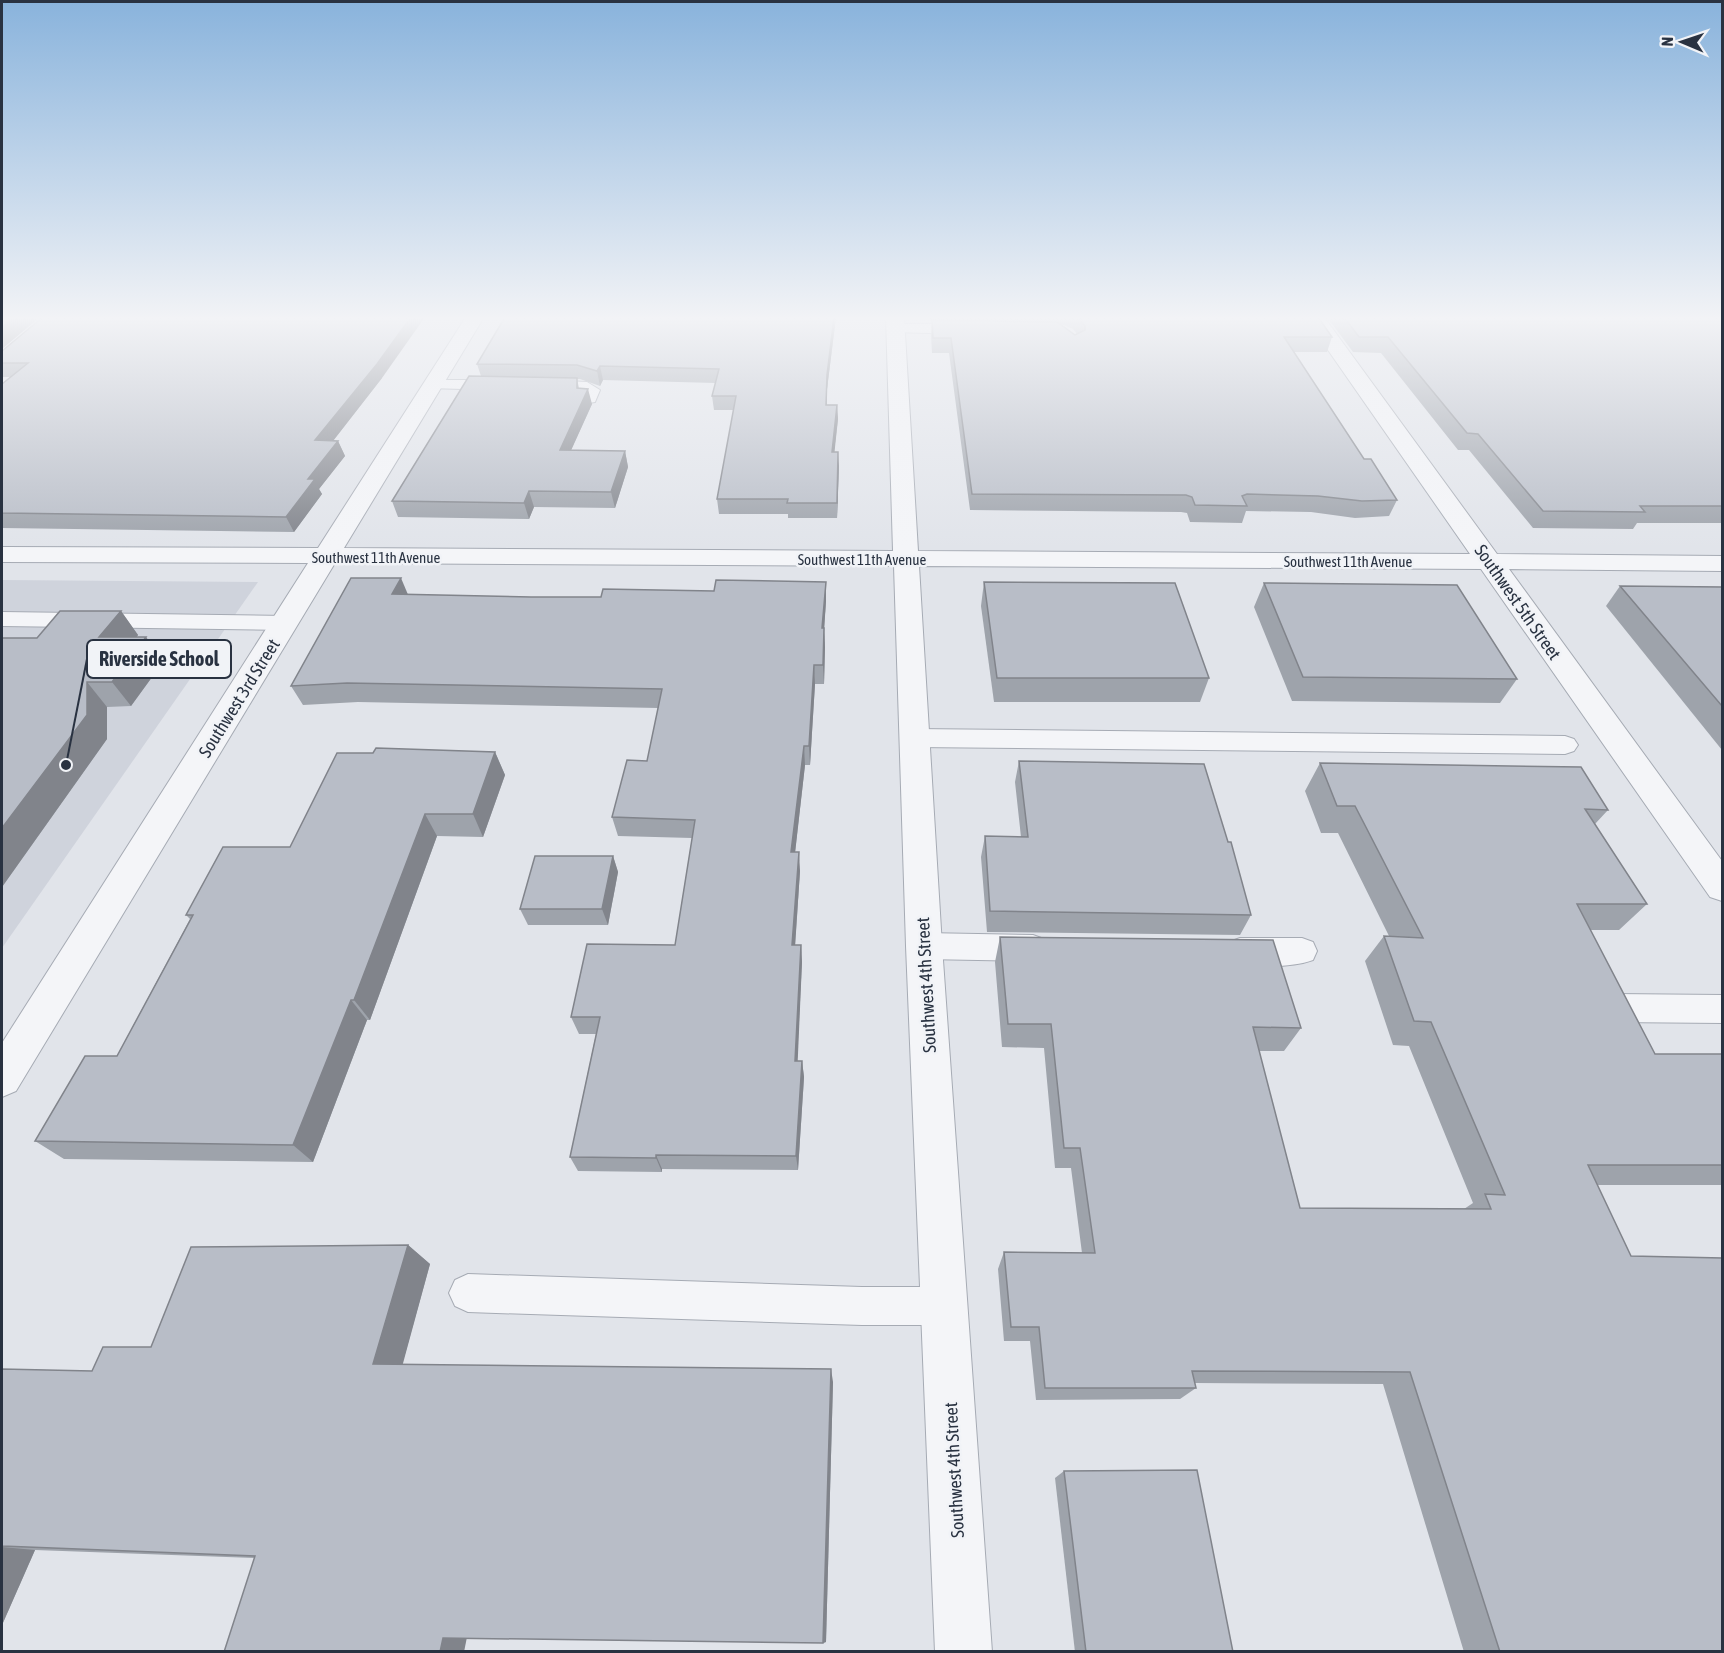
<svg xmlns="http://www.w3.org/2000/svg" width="1724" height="1653" font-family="'Asap Condensed',sans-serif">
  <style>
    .built { fill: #cfd3dc }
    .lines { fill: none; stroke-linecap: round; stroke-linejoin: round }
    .lane-casing { stroke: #a6abb4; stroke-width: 2 }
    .street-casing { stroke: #a6abb4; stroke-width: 2 }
    .lane { fill: #f4f5f8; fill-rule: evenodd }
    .street { fill: #f4f5f8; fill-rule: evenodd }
    .wall { fill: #9ea3ab; fill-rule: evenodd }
    .shaded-wall { fill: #81848b }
    .building { fill: #b8bdc7; stroke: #81848b; stroke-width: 1.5 }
    .labels { text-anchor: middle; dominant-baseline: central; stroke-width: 5; stroke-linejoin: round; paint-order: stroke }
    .far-street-label { font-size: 15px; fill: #293241; stroke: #f1f3f7 }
    .street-label { font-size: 18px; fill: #293241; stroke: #f1f3f7 }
    .leader { fill: none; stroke: #293241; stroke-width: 2 }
    .callout-dot { fill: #293241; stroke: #f1f3f7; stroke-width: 2 }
    .callout { fill: #f1f3f7; stroke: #293241; stroke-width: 2 }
    .callout-label { font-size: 20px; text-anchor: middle; font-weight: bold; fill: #293241 }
  </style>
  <rect width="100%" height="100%" fill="#e1e4ea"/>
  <!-- built -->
  <path class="built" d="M2 580 258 582 2 948Z"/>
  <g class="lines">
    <defs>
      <g id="lane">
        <path d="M896 324H967L975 329 967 334 891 332 888 329 891 326Z"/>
        <path d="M434 380H498L506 385 498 390 428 388 426 385Z"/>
        <path d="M543 380 587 382 600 390 595 402 589 403 581 398 583 392 537 388 535 385Z"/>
        <path d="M2 612 286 616 294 618 297 623 294 628 286 630 2 626Z"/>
        <path d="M914 729 1565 736 1574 739 1578 745 1574 751 1565 754 914 747 905 744 902 738 905 732Z"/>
        <path d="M924 933 1033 935 1044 939 1048 948 1044 957 1033 961 924 959 913 955 909 946 913 937Z"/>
        <path d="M1240 938H1302L1313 942 1317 951 1313 960C1291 968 1251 968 1229 960L1225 951 1229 942Z"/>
        <path d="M1614 994 1722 995V1023L1614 1022 1603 1018 1598 1008 1603 998Z"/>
        <path d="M468 1274 862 1287H946L960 1292 965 1306 960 1320 946 1325H862L468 1312 455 1306 449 1293 455 1280Z"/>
      </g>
      <path id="street" d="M466 317H484L344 548 893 551 886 317H904L918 551 1470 554 1305 317H1324L1497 554 1722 556V571L1509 569 1722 861V901L1710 897 1481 569 919 566 942 946 992 1652H935L906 946 894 566 335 563 16 1091 2 1097V1043L308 563 2 562V547L318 548Z"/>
    </defs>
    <!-- lane casing -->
    <use href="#lane" class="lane-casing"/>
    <!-- street casing -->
    <use href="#street" class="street-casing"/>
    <!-- lane -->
    <use href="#lane" class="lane"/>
    <!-- street -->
    <use href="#street" class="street"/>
  </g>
  <!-- wall -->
  <g class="wall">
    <path d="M505 317H836L827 389V405H837L838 419 834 452 839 466 837 518H788V514H719L717 499 734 410H714L712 396 716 383 603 380 600 386 580 379H577L579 388 592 404 571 450 625 451 628 467 615 508 534 507 529 519 398 517 392 501 481 376 477 364Z"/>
    <path d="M930 317H1318L1332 337 1327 352H1294L1364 459 1397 500 1389 516 1355 518 1311 512 1246 511 1242 523 1190 522 1187 513 1181 512 970 510 949 353H932L931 335 932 322H931ZM1059 323 1073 329 1077 334 1075 335Z"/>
    <path d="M1327 317H1722V523H1637L1633 529 1533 528 1469 450H1458L1381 353 1353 352Z"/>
    <path d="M2 351 382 378 333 441H338L345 456 319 489 322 494 294 532 2 528V384L10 377H2Z"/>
    <path d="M826 582V601L824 628 825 647 824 684H815L810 765H805L795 852 800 871 795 945H801L802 962 797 1061H802L804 1077 798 1170 662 1169V1172L578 1171 570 1157 596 1034H579L571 1017 675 945 692 838 618 836 612 817 647 761 658 708 358 702 303 705 291 686 408 595 531 597H601L714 591Z"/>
    <path d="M984 582 1209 678 1200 702H994L981 606Z"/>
    <path d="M1264 583 1517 679 1500 703 1292 701 1254 607Z"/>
    <path d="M1620 586 1722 587V750L1606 606Z"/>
    <path d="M121 611 138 635 137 637H146L163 662 131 706 107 707V739L2 887V638H37Z"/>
    <path d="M495 752 505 775 483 837 437 836 370 1020H367L313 1162 64 1159 35 1141 117 1056 190 919 186 915 290 847 373 753Z"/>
    <path d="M1019 761 1228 842 1251 915 1240 935 987 932 981 857 985 836 1021 837 1015 782Z"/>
    <path d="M1320 763 1608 810 1595 824 1647 904 1619 930H1590L1655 1054H1722V1185H1597L1722 1652H1464L1383 1384 1195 1383 1196 1388 1180 1399 1036 1400 1030 1341H1004L998 1269 1004 1252 1082 1253 1071 1168H1055L1044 1048 1002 1047 995 962 1000 937 1301 1028 1284 1051H1259L1300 1208 1464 1209 1473 1203 1409 1046 1393 1045 1365 961 1384 936H1389L1338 833H1321L1305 791Z"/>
    <path d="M613 856 618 872 608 925H528L520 909Z"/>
    <path d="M408 1245 430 1264 402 1365 833 1382 826 1642 823 1643 467 1638 254 1558 35 1550 2 1625V1369L92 1371Z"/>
    <path d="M1064 1471 1233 1652H1075L1055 1478Z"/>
  </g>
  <!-- shaded-wall -->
  <g class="shaded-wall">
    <path d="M14 317H40L2 349V327Z"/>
    <path d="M411 317H425L382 378 322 455 315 440Z"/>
    <path d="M834 317H836L827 389 826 419 827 375Z"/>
    <path d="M600 366 603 380 600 386 597 371Z"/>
    <path d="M588 389 592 404 564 466 560 450Z"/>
    <path d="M837 405 838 419 833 466 832 452Z"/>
    <path d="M338 441 345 456 319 489 322 494 294 532 286 517 308 479Z"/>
    <path d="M625 451 628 467 615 508 611 492Z"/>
    <path d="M838 452 839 466 837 518V503Z"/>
    <path d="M529 491 534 507 529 519 524 503Z"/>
    <path d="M401 578 409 597 392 594Z"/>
    <path d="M826 582V601L823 647 822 628Z"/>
    <path d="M121 611 138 635 118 662 99 637Z"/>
    <path d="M824 628 825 647 824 684 823 665Z"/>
    <path d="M146 637 163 662 131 706 112 682Z"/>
    <path d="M814 665 815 684 810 765 809 746Z"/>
    <path d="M87 682 107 707V739L2 887V828Z"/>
    <path d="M804 746 805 765 793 871 791 852Z"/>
    <path d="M495 752 505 775 483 837 473 814Z"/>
    <path d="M425 814 437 836 370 1020 354 1000Z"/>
    <path d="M799 852 800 871 794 962 792 945Z"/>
    <path d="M613 856 618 872 608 925 602 909Z"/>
    <path d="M801 945 802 962 797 1077 795 1061Z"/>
    <path d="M351 1000 367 1020 313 1162 293 1145Z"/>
    <path d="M802 1061 804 1077 798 1170 796 1156Z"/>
    <path d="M656 1155 662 1169V1172L656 1158Z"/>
    <path d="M408 1245 430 1264 399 1378 373 1364Z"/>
    <path d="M831 1369 833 1382 826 1642 823 1643Z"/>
    <path d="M2 1547 35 1550 2 1625Z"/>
    <path d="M467 1637 464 1652H440L443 1638Z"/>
  </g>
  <!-- building -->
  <g class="building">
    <path d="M2 317H14L2 327Z"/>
    <path d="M43 317H411L377 364 315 440 338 441 308 479H315L286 517 2 513V384L28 363H2V351Z"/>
    <path d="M505 317H834L827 375 826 405H837L832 452H838L837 503H787L788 499H717L736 396H712L719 369 600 366 597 371 577 365 477 364Z"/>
    <path d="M1078 317H1318L1332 337H1284L1364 459H1371L1397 500 1362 501 1318 496 1247 494 1242 496 1247 506 1195 505 1192 497 1186 495 972 494 951 338H933L932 320 1057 322 1075 335 1085 330V326Z"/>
    <path d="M1344 317H1722V506H1640L1645 512 1543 511 1478 434 1467 433 1388 337H1359Z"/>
    <path d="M469 376 577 378V388L588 389 560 450 625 451 611 492 529 491 524 503 392 501Z"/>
    <path d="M351 578H401L392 594 531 597H601L603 589 714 591 716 580 826 582 822 628H824L823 665H814L809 746H804L791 852H799L792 945H801L795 1061H802L796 1156 656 1155V1158L570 1157 600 1017H571L587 944 675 945 695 820 612 817 627 760 647 761 662 689 347 683 291 686Z"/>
    <path d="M984 582 1175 583 1209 678H997Z"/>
    <path d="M1264 583 1457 585 1517 679 1303 677Z"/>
    <path d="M1620 586 1722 587V706Z"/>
    <path d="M60 611H121L99 637H146L112 682H87V715L2 828V638H37Z"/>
    <path d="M376 748 495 752 473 814H425L354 1000H351L293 1145 35 1141 85 1056H117L193 915H186L223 847H290L337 753H373Z"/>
    <path d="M1019 761 1204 764 1228 842H1231L1251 915 990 911 985 836 1028 837Z"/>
    <path d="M1320 763 1581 767 1608 810 1585 809 1647 904H1577L1655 1054H1722V1165H1588L1631 1256 1722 1258V1652H1500L1410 1372 1192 1371 1196 1388H1045L1039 1327H1011L1004 1252 1095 1253 1080 1148H1064L1051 1024H1008L1000 937 1273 940 1301 1028 1253 1027 1300 1208 1491 1209 1485 1194 1505 1195 1431 1022 1414 1021 1384 936 1423 938 1355 806H1337Z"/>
    <path d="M535 856H613L602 909H520Z"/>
    <path d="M408 1245 373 1364 831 1369 823 1643 443 1638 440 1652H224L255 1556 2 1546V1369L92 1371 103 1347H151L191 1247Z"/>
    <path d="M1197 1470 1233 1652H1086L1064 1471Z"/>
  </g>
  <!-- sky -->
  <linearGradient id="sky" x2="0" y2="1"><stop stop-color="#89b3dc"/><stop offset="0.58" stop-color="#f2f3f6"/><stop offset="1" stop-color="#f2f3f6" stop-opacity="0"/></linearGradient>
  <rect width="1724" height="549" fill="url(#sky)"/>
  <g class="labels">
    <!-- far-street labels -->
    <g class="far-street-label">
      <text x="376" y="557">Southwest 11th Avenue</text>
      <text x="862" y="559">Southwest 11th Avenue</text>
      <text x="1348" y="561">Southwest 11th Avenue</text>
    </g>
    <!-- street labels -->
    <g class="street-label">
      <text transform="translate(1518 602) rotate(55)">Southwest 5th Street</text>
      <text transform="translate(239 698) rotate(-58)">Southwest 3rd Street</text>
      <text transform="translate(926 985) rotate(-93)">Southwest 4th Street</text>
      <text transform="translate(954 1470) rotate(-93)">Southwest 4th Street</text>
    </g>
  </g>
  <!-- callouts -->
  <path class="leader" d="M66 765L87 659"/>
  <circle class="callout-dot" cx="66" cy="765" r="6"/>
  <rect class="callout" x="87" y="640" width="144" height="38" rx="6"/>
  <g class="callout-label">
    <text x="159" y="666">Riverside School</text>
  </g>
  <!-- border -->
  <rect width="1724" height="1653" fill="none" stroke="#293241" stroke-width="6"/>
  <!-- north arrow -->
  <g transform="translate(1682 42) rotate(272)" stroke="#f1f3f7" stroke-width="4.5" paint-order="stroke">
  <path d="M0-4.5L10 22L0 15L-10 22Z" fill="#293241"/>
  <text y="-9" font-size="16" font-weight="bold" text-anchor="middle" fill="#293241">N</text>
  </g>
</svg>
